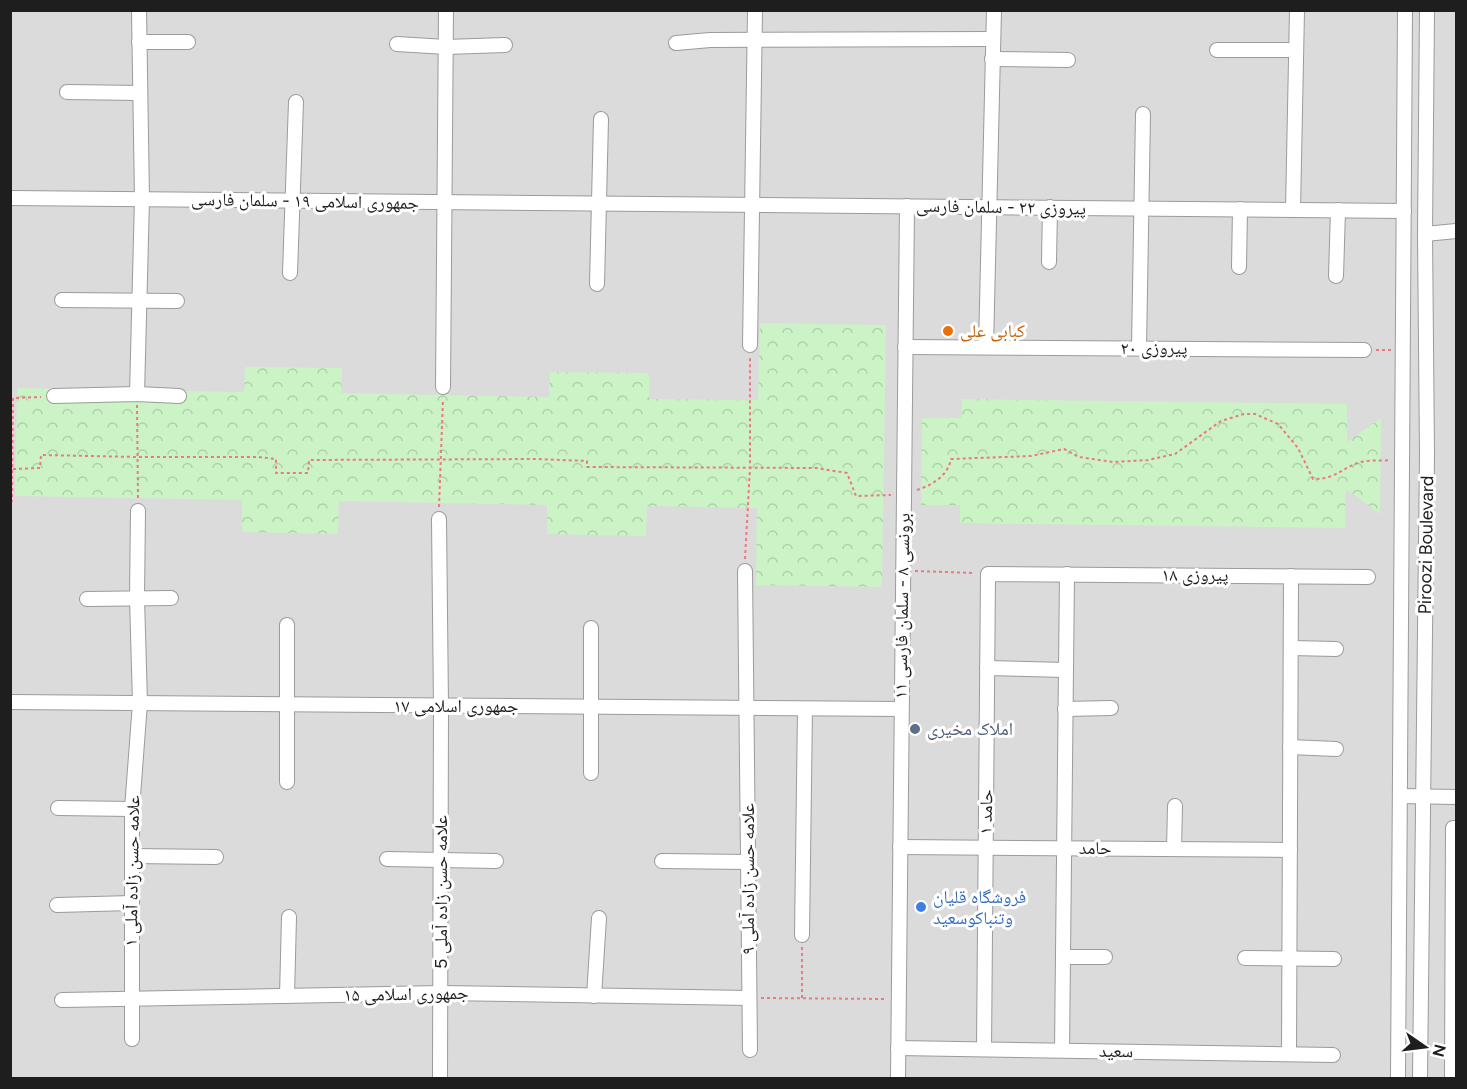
<svg xmlns="http://www.w3.org/2000/svg" width="1467" height="1089" font-family="Figtree,'Noto Naskh Arabic',sans-serif">
  <style>
    .residential { fill: #dbdbdb }
    .park { fill: url(#park-crowns) }
    .lines { fill: none; stroke-linecap: round; stroke-linejoin: round }
    .minor-casing { stroke: #9b9b9b; stroke-width: 16 }
    .path { stroke: #ea7983; stroke-width: 2; stroke-dasharray: 3 3; stroke-linecap: butt }
    .minor { stroke: #fff; stroke-width: 14 }
    .food-dot { fill: #e8710a; stroke: #fff; stroke-width: 2 }
    .service-dot { fill: #5c6f8a; stroke: #fff; stroke-width: 2 }
    .shop-dot { fill: #3f7fe0; stroke: #fff; stroke-width: 2 }
    .labels { text-anchor: middle; dominant-baseline: central; stroke-width: 6; stroke-linejoin: round; paint-order: stroke }
    .street-label { font-size: 18px; fill: #1e1e1e; stroke: #fff }
    .food-label { font-size: 18px; fill: #c56008; stroke: #fff; text-anchor: start }
    .service-label { font-size: 18px; fill: #4e5e75; stroke: #fff; text-anchor: start }
    .shop-label { font-size: 18px; fill: #366cbe; stroke: #fff; text-anchor: start }
  </style>
  <defs>
    <pattern id="park-crowns" width="20" height="18" patternUnits="userSpaceOnUse" patternTransform="scale(1.5)"><rect width="20" height="18" fill="#cbf3c6"/><path d="M2 6a3 3 0 1 1 6 0M12 15a3 3 0 1 1 6 0" fill="none" stroke="#aed0aa"/></pattern>
  </defs>
  <rect width="100%" height="100%" fill="#ede9e5"/>
  <!-- residential -->
  <path class="residential" d="M10 11H1456V1078H11Z"/>
  <!-- park -->
  <g class="park">
    <path d="M760 323 886 325 882 587 756 585 757 508 647 506 646 536 547 534V505L339 501 338 534 242 532V500L15 496 17 388 244 392 245 367 342 368 341 393 549 397 550 372 649 373V399L758 400Z"/>
    <path d="M962 399 1347 404V442L1381 418 1380 514 1346 489 1345 528 960 523V505H921L922 418H962Z"/>
  </g>
  <g class="lines">
    <defs>
      <g id="minor">
        <path d="M139 42H188"/>
        <path d="M676 43 710 40 993 39"/>
        <path d="M397 44 446 47 505 45"/>
        <path d="M1217 50H1296"/>
        <path d="M992 59 1068 60"/>
        <path d="M67 92 140 93"/>
        <path d="M10 198 1404 211"/>
        <path d="M1293 210 1297 10"/>
        <path d="M1425 234 1456 231"/>
        <path d="M1049 262 1050 207"/>
        <path d="M1239 267 1240 209"/>
        <path d="M290 273 296 102"/>
        <path d="M1336 276 1338 210"/>
        <path d="M597 284 601 119"/>
        <path d="M62 300 177 301"/>
        <path d="M750 345 755 10"/>
        <path d="M905 347 1364 350"/>
        <path d="M986 347 994 10"/>
        <path d="M1139 348 1143 114"/>
        <path d="M443 387 446 10"/>
        <path d="M137 394 142 199 139 10"/>
        <path d="M54 396 137 394 179 396"/>
        <path d="M439 519 441 706 440 1078"/>
        <path d="M745 571 750 1050"/>
        <path d="M87 599 171 598"/>
        <path d="M287 625V782"/>
        <path d="M591 628V773"/>
        <path d="M1291 648 1336 649"/>
        <path d="M987 668 1066 670"/>
        <path d="M10 702 901 709"/>
        <path d="M1065 709 1111 708"/>
        <path d="M1290 747 1336 749"/>
        <path d="M1400 796 1456 797"/>
        <path d="M58 808 132 809"/>
        <path d="M900 847 1290 850"/>
        <path d="M1174 849 1175 806"/>
        <path d="M132 856 216 857"/>
        <path d="M387 859 496 861"/>
        <path d="M662 861 748 862"/>
        <path d="M57 905 132 903"/>
        <path d="M802 935 805 709"/>
        <path d="M1063 957H1105"/>
        <path d="M1245 958 1334 959"/>
        <path d="M287 996 289 917"/>
        <path d="M594 996 599 918"/>
        <path d="M62 1000 441 993 749 998"/>
        <path d="M132 1039V809L140 703 137 598 138 511"/>
        <path d="M898 1048 1333 1055"/>
        <path d="M984 1049 988 574 1368 577"/>
        <path d="M1062 1050 1067 574"/>
        <path d="M1289 1054 1291 576"/>
        <path d="M898 1078 907 206"/>
        <path d="M1398 1078 1405 10"/>
        <path d="M1420 1078 1427 454 1425 234 1427 10"/>
        <path d="M1452 1078 1453 828H1456"/>
      </g>
    </defs>
    <!-- minor casing -->
    <use href="#minor" class="minor-casing"/>
    <!-- path -->
    <g class="path">
      <path d="M1376 350H1391"/>
      <path d="M137 405 138 499"/>
      <path d="M13 469 40 468 41 455 137 457H258L276 459V473H308L309 460 538 459 587 461V467L816 468 847 473 856 496 891 495"/>
      <path d="M917 490C932 485 948 476 951 459L1031 456 1064 449 1079 457 1113 462 1148 460 1175 454 1221 421 1244 414H1255L1278 424 1298 448 1313 479C1337 480 1345 464 1366 461 1374 460 1383 461 1390 460"/>
      <path d="M10 501H12L13 398 41 397"/>
      <path d="M439 507 443 399"/>
      <path d="M745 559 750 468V358"/>
      <path d="M915 571 975 573"/>
      <path d="M802 947V998"/>
      <path d="M761 998 887 999"/>
    </g>
    <!-- minor -->
    <use href="#minor" class="minor"/>
  </g>
  <!-- markers -->
  <circle class="food-dot" cx="948" cy="331" r="6"/>
  <circle class="service-dot" cx="915" cy="729" r="6"/>
  <circle class="shop-dot" cx="921" cy="907" r="6"/>
  <g class="labels">
    <!-- street labels -->
    <g class="street-label">
      <text transform="translate(305 201) rotate(1)">جمهوری اسلامی ۱۹ - سلمان فارسی</text>
      <text transform="translate(1001 207) rotate(1)">پیروزی ۲۲ - سلمان فارسی</text>
      <text x="1154" y="348">پیروزی ۲۰</text>
      <text transform="translate(1426 545) rotate(-89)">Piroozi Boulevard</text>
      <text x="1195" y="575">پیروزی ۱۸</text>
      <text transform="translate(902 606) rotate(-89)">برونسی ۸ - سلمان فارسی ۱۱</text>
      <text x="456" y="706">جمهوری اسلامی ۱۷</text>
      <text transform="translate(986 812) rotate(-89)">حامد ۱</text>
      <text x="1095" y="848">حامد</text>
      <text transform="translate(132 871) rotate(-89)">علامه حسن زاده آملی ۱</text>
      <text transform="translate(748 879) rotate(-90)">علامه حسن زاده آملی ۹</text>
      <text transform="translate(441 892) rotate(-90)">علامه حسن زاده آملی 5</text>
      <text transform="translate(406 994) rotate(-1)">جمهوری اسلامی ۱۵</text>
      <text transform="translate(1116 1051) rotate(1)">سعید</text>
    </g>
    <!-- food labels -->
    <g class="food-label">
      <text x="960" y="331">کبابی علی</text>
    </g>
    <!-- service labels -->
    <g class="service-label">
      <text x="927" y="729">املاک مخیری</text>
    </g>
    <!-- shop labels -->
    <g class="shop-label">
      <text x="933" y="897">فروشگاه قلیان<tspan x="933" dy="21">وتنباکوسعید</tspan></text>
    </g>
  </g>
  <!-- border -->
  <rect width="1467" height="1089" fill="none" stroke="#1e1e1e" stroke-width="24"/>
  <!-- north arrow -->
  <g transform="translate(1425 1047) rotate(104)" stroke="#ffffff" stroke-width="4.5" paint-order="stroke">
  <path d="M0-4.5L10 22L0 15L-10 22Z" fill="#1e1e1e"/>
  <text y="-9" font-size="16" font-weight="bold" text-anchor="middle" fill="#1e1e1e">N</text>
  </g>
</svg>
